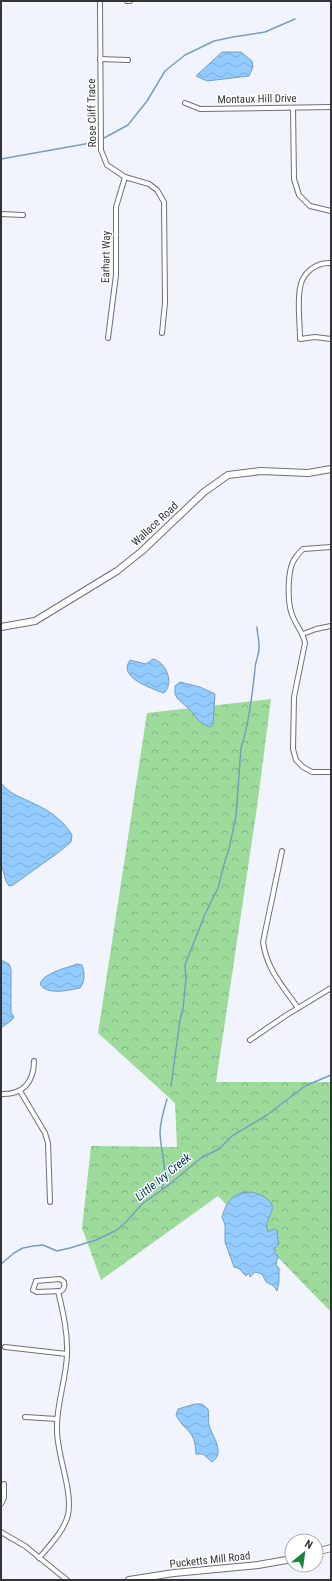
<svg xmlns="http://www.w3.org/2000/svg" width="332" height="1581" font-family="'Roboto Condensed',sans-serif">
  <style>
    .forest { fill: url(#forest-crowns) }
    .water { fill: url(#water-waves); stroke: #769ec3 }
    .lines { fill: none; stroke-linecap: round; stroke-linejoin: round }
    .stream { stroke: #769ec3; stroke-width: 1.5 }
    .street-casing { stroke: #6e6f7a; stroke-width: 6 }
    .secondary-casing { stroke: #6e6f7a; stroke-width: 8 }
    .street { stroke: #fff; stroke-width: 4 }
    .secondary { stroke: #fff; stroke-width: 6 }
    .labels { text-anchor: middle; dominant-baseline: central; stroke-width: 3; stroke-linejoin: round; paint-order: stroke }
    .street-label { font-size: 11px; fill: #333438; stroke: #fff }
    .water-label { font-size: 12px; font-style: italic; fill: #003860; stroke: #fff }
  </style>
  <defs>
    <pattern id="forest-crowns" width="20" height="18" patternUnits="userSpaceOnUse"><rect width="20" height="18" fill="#9ddb9a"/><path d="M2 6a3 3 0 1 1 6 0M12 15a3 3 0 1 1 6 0" fill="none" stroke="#81b27f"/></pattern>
    <pattern id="water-waves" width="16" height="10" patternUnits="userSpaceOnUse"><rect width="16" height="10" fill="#92cbff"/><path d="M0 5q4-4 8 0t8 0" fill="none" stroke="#7eafdb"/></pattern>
  </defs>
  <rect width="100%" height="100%" fill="#f2f4fd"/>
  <!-- forest -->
  <path class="forest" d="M271 699 257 807 216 1082H331V1312L218 1196 101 1280 82 1228 91 1146 177 1147 175 1103 98 1033 147 713Z"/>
  <!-- water -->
  <g class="water">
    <path d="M222 52H241L252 61 253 67 249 76 207 81 196 76Z"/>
    <path d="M153 659C166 662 174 682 165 692L163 693C152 688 117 678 130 660L146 664Z"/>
    <path d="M180 682 200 687 215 694 213 725 209 727 199 721 191 711 177 698 175 694V686Z"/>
    <path d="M1 783C9 794 23 798 35 804 50 811 64 821 72 835L71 842 59 852 13 885 9 886C4 880 4 871 1 864Z"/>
    <path d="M1 960 9 964 11 969V1012L14 1017 12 1020 1 1028Z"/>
    <path d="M77 964 82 965C85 972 85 982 80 988 69 990 47 996 40 984 43 973 67 968 77 964Z"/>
    <path d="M251 1192C257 1193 261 1195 266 1198 282 1208 262 1218 268 1232L273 1229 277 1230 278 1233 277 1236 279 1244 273 1249 276 1250 274 1253 279 1257 277 1259 276 1265 279 1268V1282L277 1291 274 1286 266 1282 262 1274 255 1272 250 1277 249 1273 246 1276 243 1273 240 1269 234 1267 225 1242V1225L222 1217 223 1213 227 1204 234 1196 241 1193Z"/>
    <path d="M195 1404H202L208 1409C209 1414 208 1419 209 1425 212 1436 226 1453 212 1462L203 1454H196C195 1428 185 1433 176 1415L178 1409Z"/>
  </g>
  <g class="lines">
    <!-- stream -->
    <g class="stream">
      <path d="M104 138 128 125 147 101 165 71 185 55 214 41 233 37 265 32 295 19"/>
      <path d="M1 159 85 144 97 140"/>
      <path d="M171 1086 180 1020 183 1009 186 978 185 965 205 914 218 888 225 861 229 849 236 816 241 748C249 723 252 696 255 669 255 661 260 654 259 645 259 639 257 633 257 627"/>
      <path d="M162 1189C168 1167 161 1155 160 1133 160 1122 164 1109 167 1099"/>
      <path d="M1 1264 14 1253 23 1248 33 1246 43 1245 57 1251 70 1248 96 1240 117 1230 127 1221 142 1204 166 1187 201 1158 219 1149 232 1136 267 1115 305 1086 331 1075"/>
    </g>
    <defs>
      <g id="street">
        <path d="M100 1 101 150 107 165 125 177 149 184 157 190 164 202 165 303 162 333"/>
        <path d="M127 1H130"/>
        <path d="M100 59 128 60"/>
        <path d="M185 103 200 109 331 107"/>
        <path d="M293 108 294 179 299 195 310 206 331 211"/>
        <path d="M1 214 23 215"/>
        <path d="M331 263C316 262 302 273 300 288 297 304 300 322 300 339L315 337 331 339"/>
        <path d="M108 338 116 275V207L125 177"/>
        <path d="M331 547 303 549C298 554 293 559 291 567 288 580 287 605 293 617 297 627 303 632 305 643L294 697 293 749 296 760 303 767 312 772H331"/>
        <path d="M303 634 316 629 331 626"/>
        <path d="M282 851 263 942C267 970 282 985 298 1008"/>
        <path d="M250 1040 285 1016 331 988"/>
        <path d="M20 1091 45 1133 48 1143 50 1202"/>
        <path d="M1 1094C22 1095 34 1083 34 1061"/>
        <path d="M60 1279 64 1282C65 1286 64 1289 61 1291L37 1292 33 1290 36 1281Z"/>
        <path d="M5 1347 67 1354"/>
        <path d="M25 1417 57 1419"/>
        <path d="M1 1504 4 1498V1484"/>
        <path d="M1 1532 25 1546 67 1580"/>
        <path d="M39 1558C50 1545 64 1531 68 1515 73 1490 57 1456 57 1430 56 1405 66 1380 67 1355 68 1333 63 1312 58 1291"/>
      </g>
      <g id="secondary">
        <path d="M1 627 35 621 117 571 142 551 204 492 228 475 261 471 308 473 331 469"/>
        <path d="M316 1552 331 1548"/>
        <path d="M129 1580 174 1573 258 1565 292 1559"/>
      </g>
    </defs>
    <!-- street casing -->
    <use href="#street" class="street-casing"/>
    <!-- secondary casing -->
    <use href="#secondary" class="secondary-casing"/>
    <!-- street -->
    <use href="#street" class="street"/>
    <!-- secondary -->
    <use href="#secondary" class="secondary"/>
  </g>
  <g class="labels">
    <!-- street labels -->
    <g class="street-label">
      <text transform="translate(257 99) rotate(-1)">Montaux Hill Drive</text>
      <text transform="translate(92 113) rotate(-91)">Rose Cliff Trace</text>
      <text transform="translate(106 257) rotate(-89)">Earhart Way</text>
      <text transform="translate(155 524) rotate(-43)">Wallace Road</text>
      <text transform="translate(210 1560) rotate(-6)">Pucketts Mill Road</text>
    </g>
    <!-- water labels -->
    <g class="water-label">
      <text transform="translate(163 1177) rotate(-39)">Little Ivy Creek</text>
    </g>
  </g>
  <!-- border -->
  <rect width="332" height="1581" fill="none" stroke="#333438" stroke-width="4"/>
  <!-- north arrow -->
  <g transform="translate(304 1553) rotate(29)"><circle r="19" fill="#ffffff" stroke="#adaeaf"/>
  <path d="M0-3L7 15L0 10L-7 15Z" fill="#19843b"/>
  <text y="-6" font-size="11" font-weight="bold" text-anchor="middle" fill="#333438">N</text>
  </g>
</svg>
